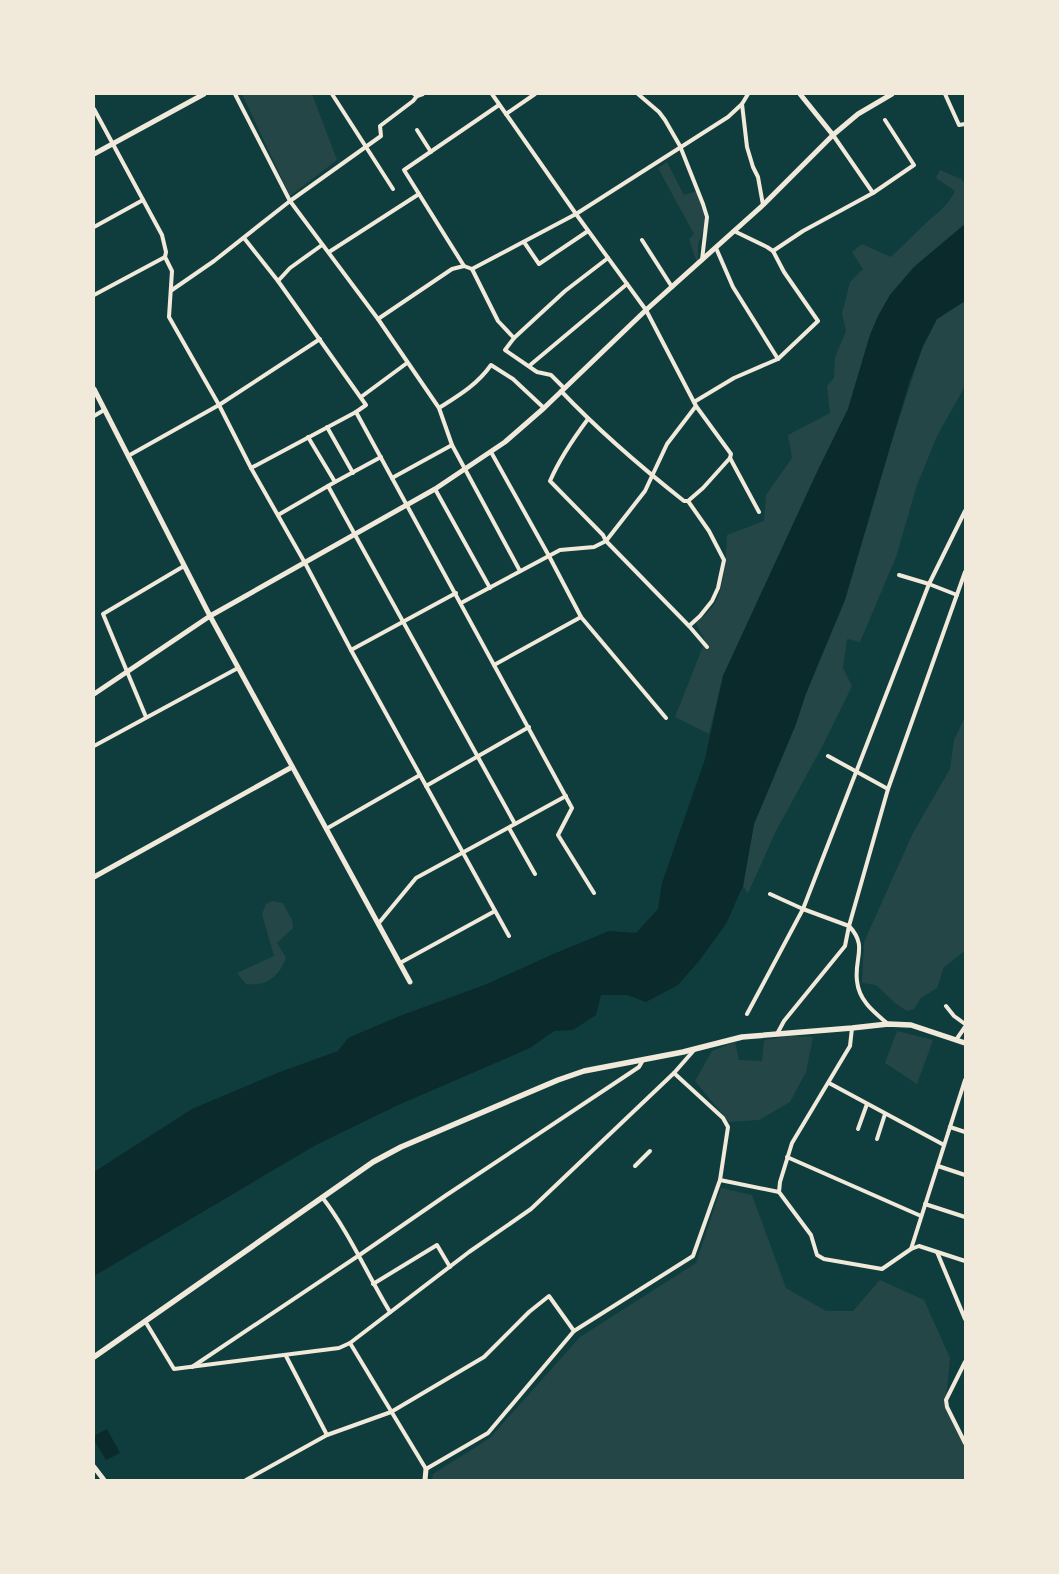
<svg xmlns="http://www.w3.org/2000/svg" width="1059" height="1574" font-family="Helvetica,sans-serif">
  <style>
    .green { fill: #244646 }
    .water { fill: #0a2a2b }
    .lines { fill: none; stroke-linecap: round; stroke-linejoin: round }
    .minor { stroke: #f1e9da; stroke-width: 4 }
    .tertiary { stroke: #f1e9da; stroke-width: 5 }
    .secondary { stroke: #f1e9da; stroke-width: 5.5 }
  </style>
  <rect width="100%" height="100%" fill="#0f3d3e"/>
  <!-- green -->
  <g class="green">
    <path d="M242 94H312L337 160 290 196Z"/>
    <path d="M667 162 684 195 697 191 703 205 705 224 698 245V266L689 239 694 234 658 168Z"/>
    <path d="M940 170 961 179 965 183V224L914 267 890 295 878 316 870 335 848 409 818 470 723 676 709 734 675 717 705 641 696 623C702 618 708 612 713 606 725 589 726 556 727 535L764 521 766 495 792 458 788 435 830 413 827 386 834 378 835 357 846 331 842 314 850 282 863 269 852 252 862 244 891 257C903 246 914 234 926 223 937 213 948 206 955 191L936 178Z"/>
    <path d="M965 301V386L937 436 917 485 896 557 860 642 847 639 843 668 852 686 822 747 777 829 748 893 743 886 754 824 796 724 805 696 823 649 923 346 937 319Z"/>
    <path d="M965 717V951L944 967 937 988 921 998 914 1009 907 1011 895 1003 876 985 862 983 864 942 913 833 950 769 954 740Z"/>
    <path d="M272 901 283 903 292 920 293 928 277 943 286 958C279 976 267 987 246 984L237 973 274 956 262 914 266 904Z"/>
    <path d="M897 1031 933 1040 917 1084 885 1063Z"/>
    <path d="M789 1036 813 1037 806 1072 790 1102 759 1120 729 1122 695 1081 712 1051 735 1042 739 1060 762 1061 764 1040Z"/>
    <path d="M721 1188 752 1195 786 1288 826 1311H853L880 1280 924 1300 950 1358 946 1400 953 1424 965 1440V1480H432L433 1474 490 1438 580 1337 696 1263Z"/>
  </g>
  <!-- water -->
  <g class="water">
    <path d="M965 224V301L937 319 923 346 909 383 845 600 805 696 796 724 754 824 743 886 726 924 699 961 678 985 646 1002 627 995H601L596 1015 573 1030 554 1031 530 1048 396 1106 316 1145 94 1276V1172L192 1109 277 1073 338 1051 348 1038 397 1017 487 984 551 955 609 931 636 933 658 909 662 883 705 759 723 676 818 470 848 409 870 335 878 316 890 295 914 267Z"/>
    <path d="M107 1429 120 1453 106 1460 94 1440V1436Z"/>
  </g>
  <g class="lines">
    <!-- minor -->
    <g class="minor">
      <path d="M235 94 290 201 378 319 439 408 452 445 520 571"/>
      <path d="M332 94 393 189"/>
      <path d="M414 94 417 96 423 94"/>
      <path d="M492 94 576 214 646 310 696 406 731 454 730 458 759 512"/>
      <path d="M638 94 659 112 665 120 680 146 703 204 707 217 702 260"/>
      <path d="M945 94 959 125 965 124"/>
      <path d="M742 104 747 147 753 167 758 177 763 205"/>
      <path d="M94 109 162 235 166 252 165 257 172 271 169 317 219 405 251 468 305 563 351 650 509 936"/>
      <path d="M506 114 535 94"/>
      <path d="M417 130 431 152"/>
      <path d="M833 135 873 193"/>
      <path d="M419 194 464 266"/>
      <path d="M94 227 143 200"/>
      <path d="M734 231 767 247 773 251 803 231 873 193 914 165 885 120"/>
      <path d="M244 238 278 281 366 405 356 412 572 808 558 835 594 893"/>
      <path d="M642 240 672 287"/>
      <path d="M524 242 539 264 588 231"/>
      <path d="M716 248 733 287 778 359"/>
      <path d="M329 252 419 194 404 170 499 105"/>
      <path d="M472 269 498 321 514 338 505 350 537 372 551 375 564 388"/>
      <path d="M278 281 290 268 322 245"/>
      <path d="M172 290 214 261 290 201 381 136 380 126 413 101 417 96"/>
      <path d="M94 295 165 257"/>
      <path d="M378 319 452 269 464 266 472 269 576 214 728 117 742 104 748 94"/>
      <path d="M514 338 565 291 608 258"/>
      <path d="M529 366 627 284"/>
      <path d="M561 391C599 431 641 467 684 501H688L709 531 724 560 718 588 712 601 700 616 689 626"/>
      <path d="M361 397 407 363"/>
      <path d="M694 402 734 378 778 359 818 321 784 272 773 251"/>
      <path d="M439 408C458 396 477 385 491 365L513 379 544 408"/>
      <path d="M94 416 104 410"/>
      <path d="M588 419C573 439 560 458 550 481L603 535 606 541 645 491 667 444 696 406"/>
      <path d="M327 427 353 473"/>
      <path d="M308 437 335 482 328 486"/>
      <path d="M491 452 549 556 581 617 666 718"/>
      <path d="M128 456 219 405 320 339"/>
      <path d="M251 468 356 412"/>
      <path d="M392 478 452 445"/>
      <path d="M335 482 381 457"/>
      <path d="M435 489 490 588"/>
      <path d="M688 501 703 488 730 458"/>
      <path d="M278 515 328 486 515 824 416 878 378 924"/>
      <path d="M899 575 929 584 957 595"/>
      <path d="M461 603 560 550 594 547 606 541 689 626 707 647"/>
      <path d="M351 650 456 593"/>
      <path d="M494 665 581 617"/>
      <path d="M146 717 103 614 184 566"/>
      <path d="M94 746 238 668"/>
      <path d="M828 756 888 789"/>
      <path d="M426 786 529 727"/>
      <path d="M515 824 566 796"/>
      <path d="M509 828 535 874"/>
      <path d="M326 829 420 775"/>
      <path d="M400 963 495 911"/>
      <path d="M946 1006 954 1016 965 1024"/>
      <path d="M747 1014 803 909 770 894"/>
      <path d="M888 1024C874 1012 859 1001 857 981 854 958 868 946 849 926L888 789 965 572"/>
      <path d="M852 1028 850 1046 792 1143 780 1182 779 1192 811 1235 817 1255 824 1259 882 1269 911 1249 919 1246 965 1261"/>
      <path d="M777 1034 784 1021 845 946 849 926 803 909 929 584 965 511"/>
      <path d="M956 1040 965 1027"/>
      <path d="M829 1083 944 1145"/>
      <path d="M950 1127 965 1132"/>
      <path d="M858 1129 867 1104"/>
      <path d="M877 1139 885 1114"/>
      <path d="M787 1157 921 1216"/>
      <path d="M635 1166 650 1151"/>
      <path d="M938 1166 965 1175"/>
      <path d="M720 1180 779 1192"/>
      <path d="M322 1197C349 1232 367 1274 390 1312"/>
      <path d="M925 1204 965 1217"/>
      <path d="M911 1249 965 1080"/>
      <path d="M937 1252 965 1319"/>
      <path d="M373 1284 437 1245 450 1267"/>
      <path d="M145 1321 174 1369 339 1348 350 1343 469 1252 531 1209 674 1073 695 1049"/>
      <path d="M350 1343 426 1469 488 1433 574 1331 693 1256 720 1180 728 1127 723 1118 674 1073"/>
      <path d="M286 1356 327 1435"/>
      <path d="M965 1362 946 1400 947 1407 965 1443"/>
      <path d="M192 1367 358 1256 445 1196 639 1067 643 1060"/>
      <path d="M246 1480 327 1435 391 1412 484 1357 529 1312 549 1296 574 1331"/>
    </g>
    <!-- tertiary -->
    <g class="tertiary">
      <path d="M800 94 833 135"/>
      <path d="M94 154 204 94"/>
      <path d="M94 389 210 616 410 982"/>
      <path d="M94 694 210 616 435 489 505 442 544 408 646 310 763 205 833 135 858 114 892 94"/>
      <path d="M94 877 292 767"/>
      <path d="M94 1467 104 1480"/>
      <path d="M425 1480 426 1469"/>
    </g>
    <!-- secondary -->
    <path class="secondary" d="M94 1357 373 1162 401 1147 558 1080 584 1071 683 1052 742 1037 852 1028 888 1024 911 1025 965 1043"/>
  </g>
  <!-- border -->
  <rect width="1059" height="1574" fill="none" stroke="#f1e9da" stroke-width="190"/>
</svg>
